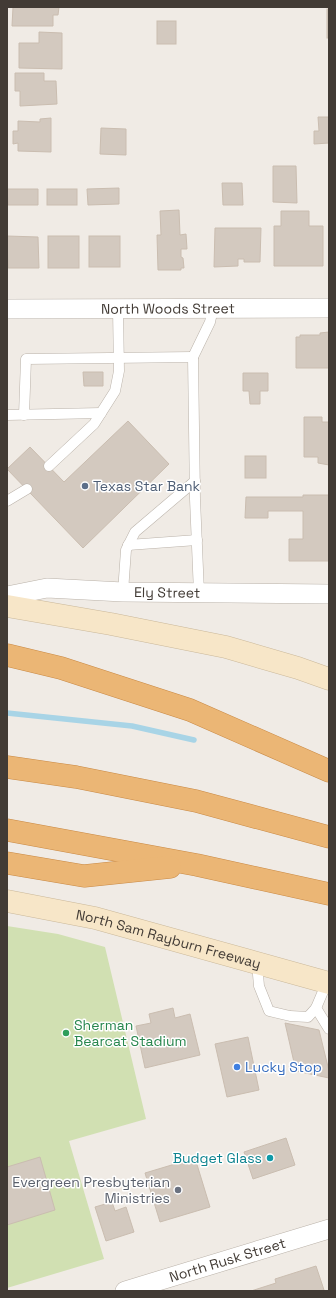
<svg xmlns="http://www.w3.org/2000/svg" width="336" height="1298" font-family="'Space Grotesk',sans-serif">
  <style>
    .green { fill: #d1e0b2 }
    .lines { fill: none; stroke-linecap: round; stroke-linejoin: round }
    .stream { stroke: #a8d4e6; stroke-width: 5.5 }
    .building { fill: #d3c9bf; stroke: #cabdb0 }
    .service-casing { stroke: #bab2a9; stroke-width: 11 }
    .minor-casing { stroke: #bab2a9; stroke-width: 20 }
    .secondary-casing { stroke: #cab89a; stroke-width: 23 }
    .motorway-casing { stroke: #c98a46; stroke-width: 23 }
    .service { stroke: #fff; stroke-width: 10 }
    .minor { stroke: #fff; stroke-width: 19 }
    .secondary { stroke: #f7e6c8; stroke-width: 22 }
    .motorway { stroke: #ebb675; stroke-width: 22 }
    .service-dot { fill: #5c6f8a; stroke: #fff; stroke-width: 1.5 }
    .leisure-dot { fill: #2e9e5b; stroke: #fff; stroke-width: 1.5 }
    .shop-dot { fill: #3f7fe0; stroke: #fff; stroke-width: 1.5 }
    .culture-dot { fill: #0f9aa8; stroke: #fff; stroke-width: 1.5 }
    .worship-dot { fill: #6b7280; stroke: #fff; stroke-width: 1.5 }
    .labels { text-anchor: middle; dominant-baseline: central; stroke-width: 3; stroke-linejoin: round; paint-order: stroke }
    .street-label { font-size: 14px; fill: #423b35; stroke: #fff }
    .service-label { font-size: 14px; fill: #4e5e75; stroke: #fff; text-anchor: start }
    .leisure-label { font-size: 14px; fill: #27864d; stroke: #fff; text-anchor: start }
    .shop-label { font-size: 14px; fill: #366cbe; stroke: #fff; text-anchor: start }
    .culture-label { font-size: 14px; fill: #0d838f; stroke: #fff; text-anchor: end }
    .worship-label { font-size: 14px; fill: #5b616d; stroke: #fff; text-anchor: end }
  </style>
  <rect width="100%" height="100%" fill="#f0ebe5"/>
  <!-- green -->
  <path class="green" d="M7 926 58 934 105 947 146 1119 69 1141 104 1259 7 1288Z"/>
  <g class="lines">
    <!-- stream -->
    <path class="stream" d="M7 713 132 726 194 740"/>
  </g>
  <!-- building -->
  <g class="building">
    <path d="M13 7H59L58 15H53V26H12Z"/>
    <rect x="327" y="9" width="2" height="29"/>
    <rect x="157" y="21" width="19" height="23"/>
    <path d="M39 32 62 33V69L19 68V43H39Z"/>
    <path d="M15 73H44V81H56L57 104 20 106V91H15Z"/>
    <path d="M318 117H329V143L314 144V131H319Z"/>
    <path d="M51 118V152L18 151V143L13 144V131H18V121L40 122V119Z"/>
    <path d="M101 128 126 129V155L100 154Z"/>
    <path d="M273 166H296L297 203 273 202Z"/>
    <path d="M222 183H242L243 205H223Z"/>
    <path d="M119 188V204L88 205 87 189Z"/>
    <path d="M7 189H38V205H8Z"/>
    <rect x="47" y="189" width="30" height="16"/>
    <path d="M179 210 180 235 186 234 187 249H181V257L183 258 184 268H181V270H158L157 235H161L160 211Z"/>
    <path d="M281 211H309V226H323V266H274V226H281Z"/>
    <path d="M215 228H261L260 262H244V259H238V266L214 267Z"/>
    <path d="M7 236 38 237 39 268H8Z"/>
    <rect x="48" y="236" width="31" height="32"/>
    <rect x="89" y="236" width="31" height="31"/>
    <path d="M329 332V368H296V337H300V335H320V333Z"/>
    <path d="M83 372H103V386H84Z"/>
    <path d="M243 373H268V391H260V404H250L249 391H243Z"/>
    <path d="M304 417H322V422H329V465L318 463V457H304Z"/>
    <path d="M128 421 169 464 83 548 7 469 30 447 64 482Z"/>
    <rect x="245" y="456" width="21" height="22"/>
    <path d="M303 495H329V561H289V539H303V511H268V518H245L246 497H303Z"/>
    <path d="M173 1008 175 1018 190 1014 200 1055 145 1068 136 1026 151 1023 149 1014Z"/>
    <path d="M285 1023 319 1030 329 1071V1078L296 1071Z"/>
    <path d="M248 1037 259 1090 227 1097 215 1044Z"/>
    <path d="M286 1138 295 1165 253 1179 244 1152Z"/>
    <path d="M40 1157 55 1210 7 1225V1167Z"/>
    <path d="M195 1158 210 1207 160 1222 145 1173Z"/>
    <path d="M112 1202 115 1211 126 1207 134 1232 106 1241 95 1207Z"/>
    <path d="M316 1266 324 1290 320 1291H251L276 1283 275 1279Z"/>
  </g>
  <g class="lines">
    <defs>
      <g id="service">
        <path d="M193 357 210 322 213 308"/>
        <path d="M7 415 101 413"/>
        <path d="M24 415 26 359 193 357 195 499 199 593"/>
        <path d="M49 466 94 424 115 391 119 371 118 309"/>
        <path d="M7 501 27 489"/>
        <path d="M128 545 197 540"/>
        <path d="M123 592 126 550 135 532 195 481"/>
        <path d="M257 963 259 986 269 1011 290 1016 308 1017 316 1008 327 982"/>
        <path d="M316 1008 329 1029"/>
      </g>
      <g id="minor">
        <path id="s1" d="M7 309 329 308"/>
        <path id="s2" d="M7 596 47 588 123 592 329 594"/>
        <path id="s3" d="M125 1291 329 1229"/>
      </g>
      <g id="secondary">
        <path d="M7 606 111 624 226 647 298 668 329 679"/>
        <path id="s4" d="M7 901 95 918 329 983"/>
      </g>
      <g id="motorway">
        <path d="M7 655 61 668 190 710 329 771"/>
        <path d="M7 767 76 777 196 801 329 837"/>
        <path d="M7 830 197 865 329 894"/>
        <path d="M7 863 84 876 170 867"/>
      </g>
    </defs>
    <!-- service casing -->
    <use href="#service" class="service-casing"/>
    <!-- minor casing -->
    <use href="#minor" class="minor-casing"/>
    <!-- secondary casing -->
    <use href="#secondary" class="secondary-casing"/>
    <!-- motorway casing -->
    <use href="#motorway" class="motorway-casing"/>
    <!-- service -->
    <use href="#service" class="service"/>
    <!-- minor -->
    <use href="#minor" class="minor"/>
    <!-- secondary -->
    <use href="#secondary" class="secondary"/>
    <!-- motorway -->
    <use href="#motorway" class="motorway"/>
  </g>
  <!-- markers -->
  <circle class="service-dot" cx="85" cy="486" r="4"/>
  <circle class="leisure-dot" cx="66" cy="1033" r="4"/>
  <circle class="shop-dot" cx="237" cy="1067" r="4"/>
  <circle class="culture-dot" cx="270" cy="1158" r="4"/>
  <circle class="worship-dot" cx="178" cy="1190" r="4"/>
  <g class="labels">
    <!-- street labels -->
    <g class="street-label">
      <text stroke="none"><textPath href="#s1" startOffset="161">North Woods Street</textPath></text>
      <text stroke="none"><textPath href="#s2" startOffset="161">Ely Street</textPath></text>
      <text stroke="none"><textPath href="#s4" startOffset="166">North Sam Rayburn Freeway</textPath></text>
      <text stroke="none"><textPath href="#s3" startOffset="107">North Rusk Street</textPath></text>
    </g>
    <!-- service labels -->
    <g class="service-label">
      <text x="93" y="486">Texas Star Bank</text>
    </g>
    <!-- leisure labels -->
    <g class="leisure-label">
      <text x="74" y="1025">Sherman<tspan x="74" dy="16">Bearcat Stadium</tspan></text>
    </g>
    <!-- shop labels -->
    <g class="shop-label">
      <text x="245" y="1067">Lucky Stop</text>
    </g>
    <!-- culture labels -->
    <g class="culture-label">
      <text x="262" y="1158">Budget Glass</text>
    </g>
    <!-- worship labels -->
    <g class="worship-label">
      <text x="170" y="1182">Evergreen Presbyterian<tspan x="170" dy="16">Ministries</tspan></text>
    </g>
  </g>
  <!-- border -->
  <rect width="336" height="1298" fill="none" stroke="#423b35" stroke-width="16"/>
</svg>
